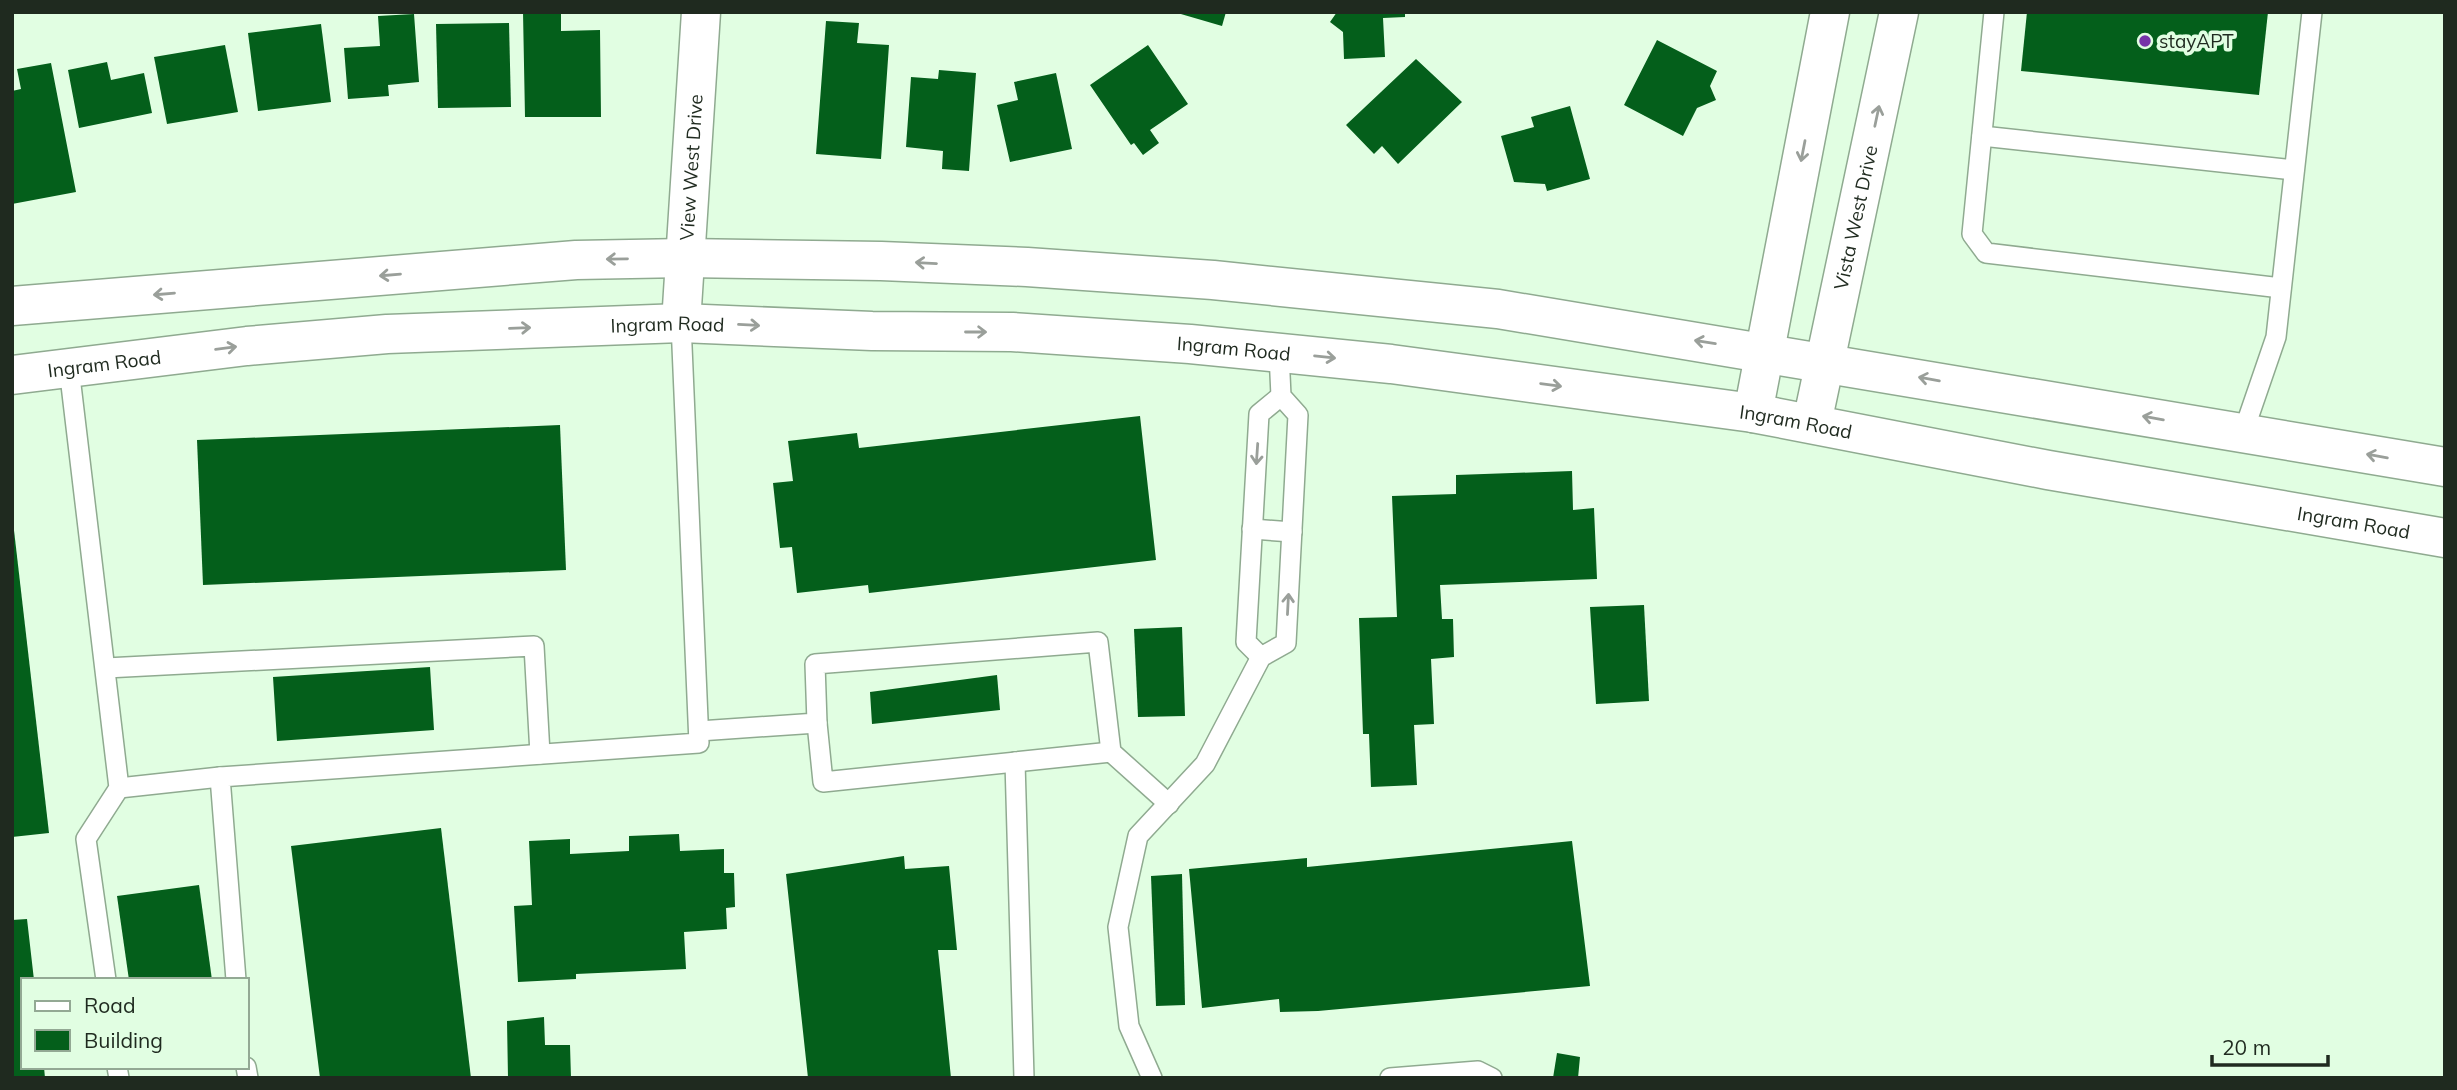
<svg xmlns="http://www.w3.org/2000/svg" width="2457" height="1090" font-family="Mulish,sans-serif">
  <style>
    .building { fill: #045f1b }
    .lines { fill: none; stroke-linecap: round; stroke-linejoin: round }
    .lane-casing { stroke: #8faa90; stroke-width: 22 }
    .street-casing { stroke: #8faa90; stroke-width: 41 }
    .secondary-casing { stroke: #8faa90; stroke-width: 41 }
    .lane { stroke: #fff; stroke-width: 19 }
    .street { stroke: #fff; stroke-width: 38 }
    .secondary { stroke: #fff; stroke-width: 38 }
    .oneway { stroke: #9a9f9a }
    .poi-dot { fill: #7633a8; stroke: #e1fee2; stroke-width: 2.5 }
    .labels { text-anchor: middle; dominant-baseline: central; stroke-width: 7; stroke-linejoin: round; paint-order: stroke }
    .poi-label { font-size: 19px; fill: #1f2a1f; stroke: #e1fee2; text-anchor: start }
    .street-label { font-size: 19px; fill: #1f2a1f; stroke: #e1fee2 }
  </style>
  <rect width="100%" height="100%" fill="#e1fee2"/>
  <!-- building -->
  <g class="building">
    <path d="M523 12H561V31L600 30 601 117H525Z"/>
    <path d="M1174 12H1226L1222 26Z"/>
    <path d="M1337 12H1405V17L1383 18 1385 57 1344 59 1343 32 1330 22Z"/>
    <path d="M2027 12H2268L2259 95 2021 71Z"/>
    <path d="M414 14 419 82 388 85 389 96 348 99 344 48 380 46 378 16Z"/>
    <path d="M826 21 859 23 857 43 889 45 881 159 816 154Z"/>
    <path d="M509 23 511 107 438 108 436 24Z"/>
    <path d="M321 24 331 102 258 111 248 33Z"/>
    <path d="M1657 40 1717 71 1710 86 1716 100 1697 108 1683 136 1624 105Z"/>
    <path d="M225 45 238 112 167 124 154 57Z"/>
    <path d="M1148 45 1188 104 1150 130 1159 143 1143 155 1134 143 1131 145 1090 85Z"/>
    <path d="M1416 59 1462 102 1398 164 1382 146 1374 154 1346 125Z"/>
    <path d="M107 62 111 80 144 73 152 113 79 128 68 70Z"/>
    <path d="M51 63 76 192 12 204V91L21 89 17 69Z"/>
    <path d="M939 70 976 73 969 171 942 169 943 151 906 147 911 77 938 79Z"/>
    <path d="M1056 73 1072 149 1010 162 997 105 1018 100 1014 82Z"/>
    <path d="M1570 106 1590 179 1547 191 1545 184 1514 182 1501 136 1534 127 1531 117Z"/>
    <path d="M1140 416 1156 560 869 593 868 585 797 593 792 547 780 548 773 483 793 481 788 441 857 433 859 448Z"/>
    <path d="M560 425 566 570 203 585 197 440Z"/>
    <path d="M1572 471 1573 510 1594 508 1597 579 1440 585 1442 619H1453L1454 657 1431 659 1434 724 1414 725 1417 785 1371 787 1369 734H1363L1359 618 1397 617 1392 496 1456 494V475Z"/>
    <path d="M12 513 49 833 12 837Z"/>
    <path d="M1644 605 1649 701 1596 704 1590 607Z"/>
    <path d="M1182 627 1185 716 1138 717 1134 629Z"/>
    <path d="M430 667 434 730 277 741 273 677Z"/>
    <path d="M997 675 1000 710 872 724 870 692Z"/>
    <path d="M441 828 471 1078H320L291 846Z"/>
    <path d="M679 834 680 851 724 849V873H734L735 907 726 908 727 929 684 932 686 969 576 974V979L518 982 514 906 532 905 529 841 570 839V854L629 851V836Z"/>
    <path d="M1572 841 1590 986 1318 1011 1280 1012 1279 999 1202 1008 1189 869 1307 858V867Z"/>
    <path d="M904 856 905 869 949 866 957 950H938L951 1078H808L786 874Z"/>
    <path d="M1182 874 1185 1005 1156 1006 1151 876Z"/>
    <path d="M199 885 212 980H129L117 896Z"/>
    <path d="M27 919 34 980H23V1067H44L45 1078H12V920Z"/>
    <path d="M544 1017 545 1045H570L571 1078H508L507 1021Z"/>
    <path d="M1557 1053 1580 1057 1578 1078H1553Z"/>
  </g>
  <g class="lines">
    <defs>
      <g id="lane">
        <path d="M1994 12 1972 234 1986 253 2281 288"/>
        <path d="M1982 136 2294 170"/>
        <path d="M69 368 119 788 86 839 106 980"/>
        <path d="M2243 433 2276 337 2312 12"/>
        <path d="M1252 529 1292 532"/>
        <path d="M1261 657 1246 642 1259 414 1281 396"/>
        <path d="M106 668 534 646 540 754"/>
        <path d="M817 723 823 782 1111 752"/>
        <path d="M699 731 817 723 815 664 1098 642 1111 752 1169 804"/>
        <path d="M1015 762 1024 1078"/>
        <path d="M119 788 220 777"/>
        <path d="M236 980 220 777 699 743 681 323"/>
        <path d="M117 1067 119 1078"/>
        <path d="M246 1067 248 1078"/>
        <path d="M1152 1078 1129 1026 1118 927 1138 836 1205 764 1261 657 1286 643 1298 415 1281 396 1279 353"/>
        <path d="M1390 1078 1478 1071 1492 1078"/>
      </g>
      <g id="street">
        <path id="s1" d="M681 323 701 12"/>
      </g>
      <g id="secondary">
        <path d="M12 306 576 260 685 258 881 261 1027 267 1213 280 1498 309 2445 467"/>
        <path id="s2" d="M12 375 247 346 387 334 681 323 872 331 1012 332 1190 344 1391 364 1753 413 2048 470 2445 538"/>
        <path d="M1753 413 1830 12"/>
        <path id="s3" d="M1812 423 1899 12"/>
      </g>
    </defs>
    <!-- lane casing -->
    <use href="#lane" class="lane-casing"/>
    <!-- street casing -->
    <use href="#street" class="street-casing"/>
    <!-- secondary casing -->
    <use href="#secondary" class="secondary-casing"/>
    <!-- lane -->
    <use href="#lane" class="lane"/>
    <!-- street -->
    <use href="#street" class="street"/>
    <!-- secondary -->
    <use href="#secondary" class="secondary"/>
  </g>
  <!-- one-way arrows -->
  <defs><path id="oneway-shaft" d="M-6 0H5M1.5-3L5.5 0L1.5 3" fill="none" stroke-width="1.6" stroke-linecap="round" stroke-linejoin="round" transform="scale(1.75)"/></defs>
  <g class="oneway">
    <use href="#oneway-shaft" transform="translate(1877 116) rotate(-78)"/>
    <use href="#oneway-shaft" transform="translate(1803 151) rotate(101)"/>
    <use href="#oneway-shaft" transform="translate(617 259) rotate(179)"/>
    <use href="#oneway-shaft" transform="translate(926 263) rotate(-177)"/>
    <use href="#oneway-shaft" transform="translate(390 275) rotate(175)"/>
    <use href="#oneway-shaft" transform="translate(164 294) rotate(175)"/>
    <use href="#oneway-shaft" transform="translate(749 325) rotate(3)"/>
    <use href="#oneway-shaft" transform="translate(520 328) rotate(-2)"/>
    <use href="#oneway-shaft" transform="translate(976 332)"/>
    <use href="#oneway-shaft" transform="translate(1705 342) rotate(-171)"/>
    <use href="#oneway-shaft" transform="translate(226 348) rotate(-7)"/>
    <use href="#oneway-shaft" transform="translate(1325 357) rotate(6)"/>
    <use href="#oneway-shaft" transform="translate(1929 379) rotate(-170)"/>
    <use href="#oneway-shaft" transform="translate(1551 385) rotate(8)"/>
    <use href="#oneway-shaft" transform="translate(2153 418) rotate(-170)"/>
    <use href="#oneway-shaft" transform="translate(1257 454) rotate(94)"/>
    <use href="#oneway-shaft" transform="translate(2377 456) rotate(-170)"/>
    <use href="#oneway-shaft" transform="translate(1288 604) rotate(-87)"/>
  </g>
  <!-- markers -->
  <circle class="poi-dot" cx="2145" cy="41" r="7"/>
  <g class="labels">
    <!-- poi labels -->
    <g class="poi-label">
      <text x="2159" y="41">stayAPT</text>
    </g>
    <!-- street labels -->
    <g class="street-label">
      <text stroke="none"><textPath href="#s1" startOffset="156">View West Drive</textPath></text>
      <text stroke="none"><textPath href="#s3" startOffset="210">Vista West Drive</textPath></text>
      <text stroke="none"><textPath href="#s2" startOffset="658">Ingram Road</textPath></text>
      <text stroke="none"><textPath href="#s2" startOffset="1225">Ingram Road</textPath></text>
      <text stroke="none"><textPath href="#s2" startOffset="93">Ingram Road</textPath></text>
      <text stroke="none"><textPath href="#s2" startOffset="1792">Ingram Road</textPath></text>
      <text stroke="none"><textPath href="#s2" startOffset="2359">Ingram Road</textPath></text>
    </g>
  </g>
  <!-- border -->
  <rect width="2457" height="1090" fill="none" stroke="#1f2a1f" stroke-width="28"/>
  <!-- legend -->
  <rect x="21" y="978" width="228" height="91" fill="#e1fee2" stroke="#93a994" stroke-width="2"/>
  <rect x="35" y="1001" width="35" height="10" fill="#ffffff" stroke="#93a994" stroke-width="2"/>
  <text x="84" y="1013" font-size="21" fill="#1f2a1f">Road</text>
  <rect x="35" y="1030" width="35" height="21" fill="#045f1b" stroke="#93a994" stroke-width="2"/>
  <text x="84" y="1048" font-size="21" fill="#1f2a1f">Building</text>
  <!-- scale -->
  <path d="M2212 1055v10h116v-10" fill="none" stroke="#1f2a1f" stroke-width="3.5"/>
  <text x="2222" y="1055" font-size="21" fill="#1f2a1f" stroke="#e1fee2" stroke-width="5" paint-order="stroke">20 m</text>
</svg>
